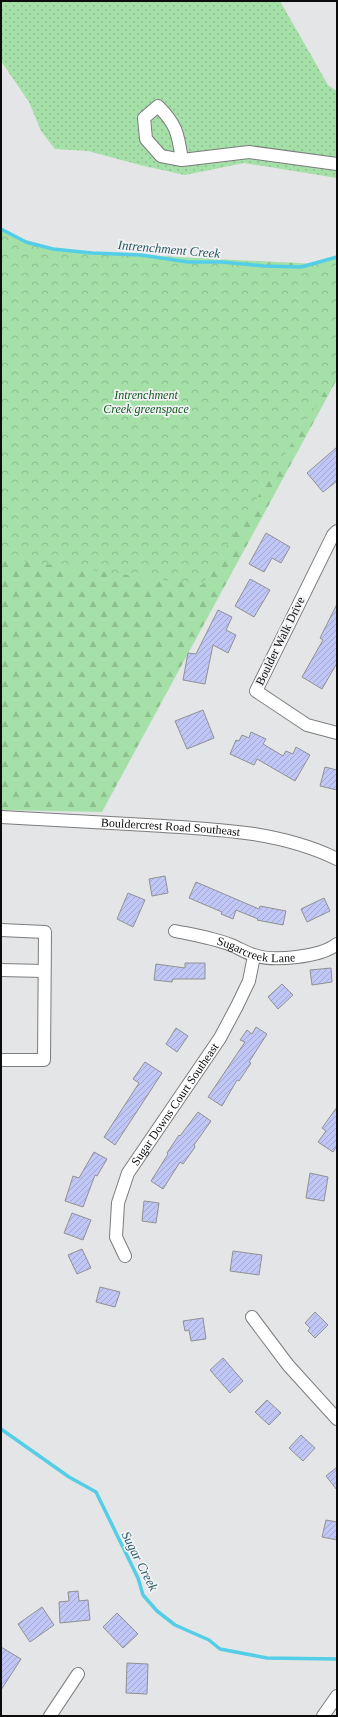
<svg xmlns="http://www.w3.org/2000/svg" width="338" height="1717" font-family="'Times New Roman',serif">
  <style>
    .grass { fill: url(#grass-dots) }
    .forest { fill: url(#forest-firs) }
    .park { fill: url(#park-crowns) }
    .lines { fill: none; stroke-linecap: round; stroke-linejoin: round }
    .stream { stroke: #54cee7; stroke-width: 3.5 }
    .building { fill: url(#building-hatch); stroke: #919192 }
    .minor-casing { stroke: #7b7c7d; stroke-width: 14 }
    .minor { stroke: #fff; stroke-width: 12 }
    .labels { text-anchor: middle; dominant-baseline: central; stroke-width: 3.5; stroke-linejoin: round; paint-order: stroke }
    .park-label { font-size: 12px; font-style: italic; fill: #115a1f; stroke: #f2f2f4 }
    .street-label { font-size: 12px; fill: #0c0c0d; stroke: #f2f2f4 }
    .water-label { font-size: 13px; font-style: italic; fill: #275a65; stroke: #f2f2f4 }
  </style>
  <defs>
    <pattern id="grass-dots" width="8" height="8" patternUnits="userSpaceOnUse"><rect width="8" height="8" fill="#a5e0a8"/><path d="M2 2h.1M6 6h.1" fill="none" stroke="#8dbf8f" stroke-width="1.8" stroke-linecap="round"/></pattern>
    <pattern id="forest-firs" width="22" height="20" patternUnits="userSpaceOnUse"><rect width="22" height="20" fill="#a5e0a8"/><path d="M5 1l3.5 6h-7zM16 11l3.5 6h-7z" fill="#8dbf8f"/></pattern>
    <pattern id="park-crowns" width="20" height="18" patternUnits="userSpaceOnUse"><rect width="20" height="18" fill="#a5e0a8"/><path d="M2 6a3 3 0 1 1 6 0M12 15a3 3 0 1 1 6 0" fill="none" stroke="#8dbf8f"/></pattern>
    <pattern id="building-hatch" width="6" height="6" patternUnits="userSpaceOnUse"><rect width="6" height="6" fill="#c0c6f6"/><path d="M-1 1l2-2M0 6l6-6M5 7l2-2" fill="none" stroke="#a4a9d2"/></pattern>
  </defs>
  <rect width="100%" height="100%" fill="#e4e5e6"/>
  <!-- grass -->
  <path class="grass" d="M1 1H280L328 85 337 91V178L244 163 185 175 140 165 88 151 55 149 41 131 29 102 1 61Z"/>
  <!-- forest -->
  <path class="forest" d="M1 228 41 250 337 265V379L102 812 1 810Z"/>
  <!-- park -->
  <path class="park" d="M1 230 26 242 53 249 92 254 141 255 189 262H222L264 266 301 267 337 257V372L202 585 1 558Z"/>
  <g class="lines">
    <!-- stream -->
    <g class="stream">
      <path d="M1 229 26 242 53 249 92 253 141 255 188 262H222L264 266 301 267 337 257"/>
      <path d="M1 1429 69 1477 96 1492 138 1578 143 1595 157 1611 175 1625 209 1640 220 1649 267 1658 337 1659"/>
    </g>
  </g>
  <!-- building -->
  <g class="building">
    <path d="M337 447V481L323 492 307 473Z"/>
    <path d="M266 533 290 547 281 563 272 558 264 572 249 564Z"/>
    <path d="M250 579 270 590 254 617 235 606Z"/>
    <path d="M337 604V663L322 689 302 677 323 640 320 638Z"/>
    <path d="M218 610 232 617 226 630 236 635 228 653 213 645 205 684 183 680 188 653 196 654Z"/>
    <path d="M203 710 214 738 187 749 175 721Z"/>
    <path d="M251 732 266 739 263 744 283 756 286 751 293 754 296 747 310 755 295 781 257 759 254 765 230 754 236 740 239 741 242 735 249 738Z"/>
    <path d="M325 767 337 770V790L320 786Z"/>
    <path d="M165 876 168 893 152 896 149 879Z"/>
    <path d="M196 882 259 909 260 906 286 911 283 925 257 920 258 919 236 910 233 919 221 914 222 912 189 898Z"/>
    <path d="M128 893 145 900 133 927 117 919Z"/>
    <path d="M324 898 330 911 307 922 301 909Z"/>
    <path d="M185 963H205V979H173L172 982 154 980 156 964 185 968Z"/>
    <path d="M331 968 332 982 312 985 310 970Z"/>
    <path d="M282 984 293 995 278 1009 268 997Z"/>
    <path d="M256 1027 267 1034 249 1062 251 1063 239 1081 237 1080 222 1106 208 1097 245 1042 240 1040 247 1030 252 1034Z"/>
    <path d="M176 1028 188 1036 177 1052 166 1044Z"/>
    <path d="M145 1062 162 1073 115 1145 104 1137 139 1083 133 1079Z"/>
    <path d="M337 1107V1146L333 1152 318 1142 326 1131 322 1128Z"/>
    <path d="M198 1112 211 1121 194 1145 195 1147 183 1164 180 1162 163 1189 151 1181 168 1154 167 1153 179 1135 180 1136Z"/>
    <path d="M94 1152 107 1159 97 1176 95 1175 83 1207 65 1201 73 1176 79 1178Z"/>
    <path d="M310 1173 328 1177 324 1201 306 1198Z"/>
    <path d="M144 1201 159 1203 156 1223 142 1221Z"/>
    <path d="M72 1213 91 1220 83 1240 64 1233Z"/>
    <path d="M82 1249 91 1268 77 1274 68 1255Z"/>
    <path d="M233 1251 262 1255 259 1275 230 1271Z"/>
    <path d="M100 1287 120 1292 115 1307 96 1302Z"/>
    <path d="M315 1312 328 1325 315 1338 308 1331 310 1328 305 1323Z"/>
    <path d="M203 1318 206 1339 191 1341 189 1330 185 1331 183 1321Z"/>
    <path d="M223 1358 243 1381 230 1393 210 1370Z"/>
    <path d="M267 1400 281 1413 269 1425 255 1412Z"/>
    <path d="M301 1435 315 1448 303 1461 289 1448Z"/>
    <path d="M337 1467V1490L326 1476Z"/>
    <path d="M326 1520 337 1522V1540L322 1537Z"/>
    <path d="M78 1591 79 1601 88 1600 90 1620 60 1623 59 1602 69 1601 68 1592Z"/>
    <path d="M42 1607 54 1625 30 1642 18 1624Z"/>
    <path d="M117 1613 138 1634 123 1648 103 1627Z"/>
    <path d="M1 1647 21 1659 1 1690Z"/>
    <path d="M127 1663 148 1664 147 1694 126 1693Z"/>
  </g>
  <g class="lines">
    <defs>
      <g id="minor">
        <path d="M182 160C178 134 177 125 158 106L144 118 146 139 161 156 182 160 249 152 337 164"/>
        <path d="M337 531 333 535 256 691 307 725 337 733"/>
        <path id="s1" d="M1 817C50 820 98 822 147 825 211 829 278 830 337 859"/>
        <path d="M1 930 45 932 44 1060H1"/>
        <path id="s2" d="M175 931C194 935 213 938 231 945 239 948 246 953 254 955 273 962 321 957 337 944"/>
        <path d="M1 970 44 971"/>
        <path id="s3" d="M125 1256 116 1237 118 1203 128 1173 220 1038 237 1006 249 981 254 956"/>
        <path d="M252 1317 288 1365 337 1419"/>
        <path d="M50 1716 78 1674"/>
        <path d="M323 1716 337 1696"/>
      </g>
    </defs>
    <!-- minor casing -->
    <use href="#minor" class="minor-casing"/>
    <!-- minor -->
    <use href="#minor" class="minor"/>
  </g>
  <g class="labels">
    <!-- park labels -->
    <g class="park-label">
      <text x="146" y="395">Intrenchment<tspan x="146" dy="14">Creek greenspace</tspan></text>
    </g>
    <!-- street labels -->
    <g class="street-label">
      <text transform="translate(280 641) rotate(-64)">Boulder Walk Drive</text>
      <text stroke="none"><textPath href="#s1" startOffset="170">Bouldercrest Road Southeast</textPath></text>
      <text stroke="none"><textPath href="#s2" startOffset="84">Sugarcreek Lane</textPath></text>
      <text stroke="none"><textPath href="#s3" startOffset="170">Sugar Downs Court Southeast</textPath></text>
    </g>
    <!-- water labels -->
    <g class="water-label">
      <text transform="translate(169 249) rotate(5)">Intrenchment Creek</text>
      <text transform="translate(140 1561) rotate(63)">Sugar Creek</text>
    </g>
  </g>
  <!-- border -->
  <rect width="338" height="1717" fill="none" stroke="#0c0c0d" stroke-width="4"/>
</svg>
